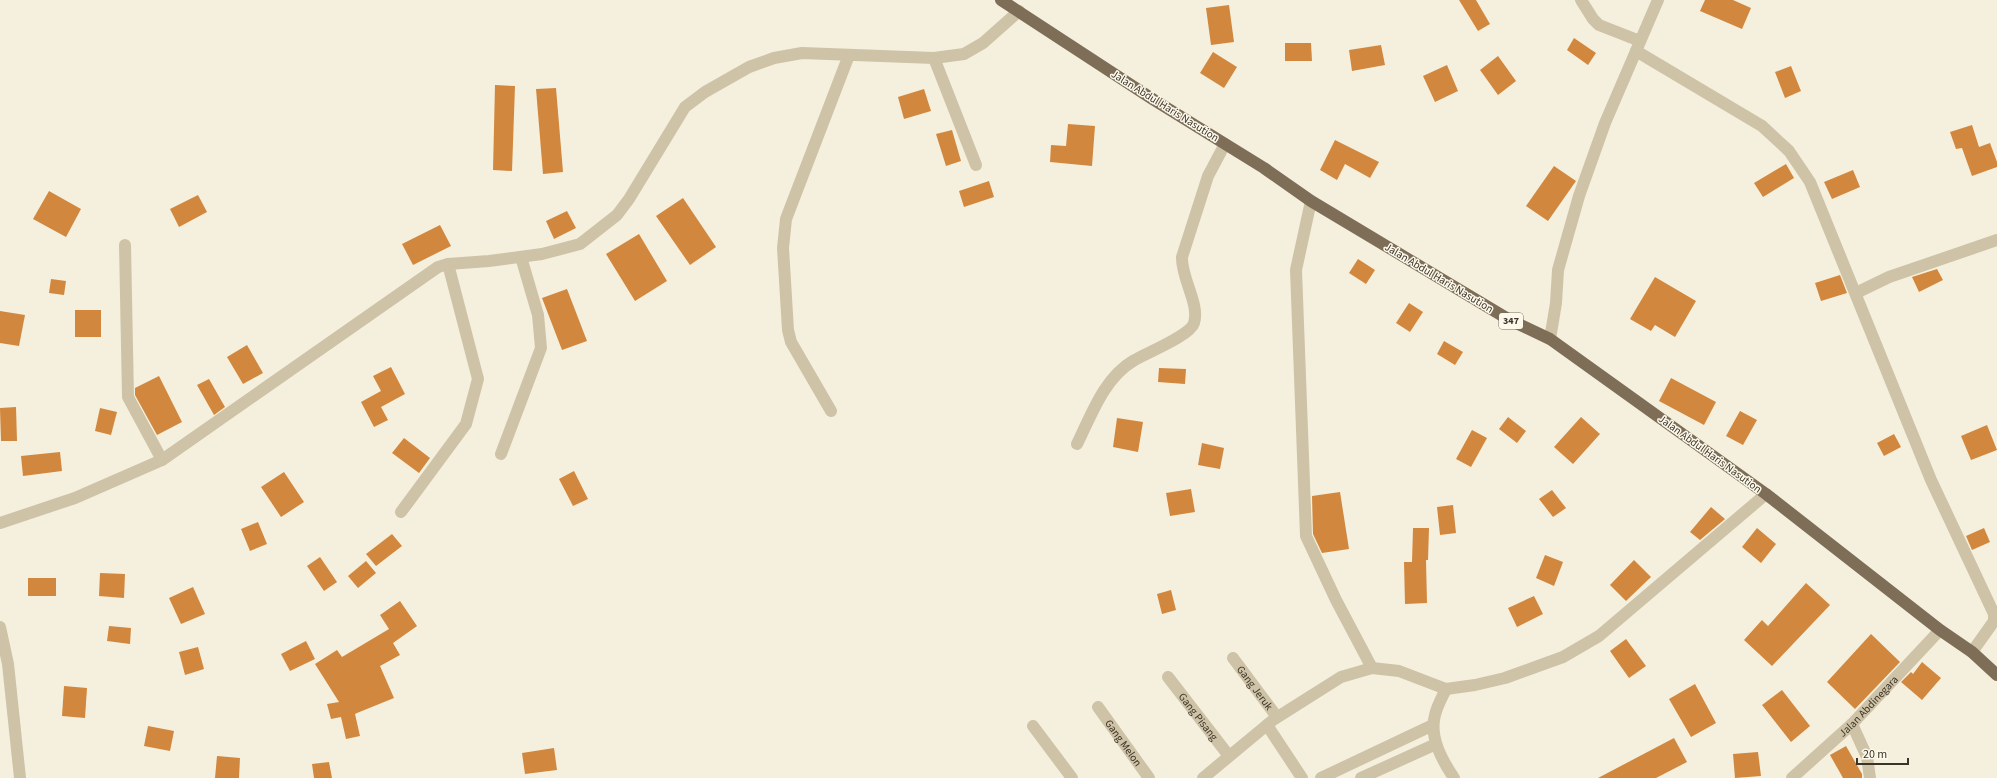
<svg xmlns="http://www.w3.org/2000/svg" width="1997" height="778" font-family="'Source Sans 3',sans-serif">
  <style>
    .building { fill: #d2873e }
    .lines { fill: none; stroke-linecap: round; stroke-linejoin: round }
    .minor { stroke: #cfc3a7; stroke-width: 12 }
    .major { stroke: #7e6e58; stroke-width: 12 }
    .labels { text-anchor: middle; dominant-baseline: central; stroke-width: 3; stroke-linejoin: round; paint-order: stroke }
    .shield { fill: #fcf8ea; stroke: #756e62; stroke-width: 1 }
    .shield-label { font-size: 10px; font-weight: bold; fill: #3b3328 }
    .street-label { font-size: 11px; fill: #3b3328; stroke: #fcf8ea }
  </style>
  <rect width="100%" height="100%" fill="#f5f0dd"/>
  <!-- building -->
  <g class="building">
    <path d="M1459 0H1476L1490 24 1478 31Z"/>
    <path d="M1705 0H1733L1751 8 1742 29 1700 11Z"/>
    <path d="M1229 5 1234 42 1211 45 1206 8Z"/>
    <path d="M1574 38 1596 53 1588 65 1567 50Z"/>
    <path d="M1285 43H1311L1312 61H1285Z"/>
    <path d="M1381 45 1385 65 1352 71 1349 50Z"/>
    <path d="M1213 52 1237 67 1224 88 1200 73Z"/>
    <path d="M1498 56 1516 81 1498 95 1480 70Z"/>
    <path d="M1447 65 1458 91 1435 102 1423 76Z"/>
    <path d="M1791 66 1801 91 1785 98 1775 72Z"/>
    <path d="M495 85 515 86 512 171 493 170Z"/>
    <path d="M556 88 563 172 543 174 536 89Z"/>
    <path d="M924 89 931 111 904 119 898 97Z"/>
    <path d="M1068 124 1095 126 1092 166 1050 162 1051 145 1066 146Z"/>
    <path d="M1972 125 1979 147 1990 143 1997 162V167L1972 176 1962 148 1956 149 1950 132Z"/>
    <path d="M952 130 961 161 946 166 936 134Z"/>
    <path d="M1335 140 1379 162 1370 178 1345 164 1337 180 1320 170Z"/>
    <path d="M1786 164 1794 178 1763 197 1754 183Z"/>
    <path d="M1554 166 1576 181 1548 221 1526 206Z"/>
    <path d="M1853 170 1860 187 1832 199 1824 182Z"/>
    <path d="M989 181 994 197 964 207 959 191Z"/>
    <path d="M49 191 81 209 66 237 33 219Z"/>
    <path d="M198 195 207 212 179 227 170 209Z"/>
    <path d="M683 198 716 247 690 265 656 216Z"/>
    <path d="M567 211 576 228 554 239 546 221Z"/>
    <path d="M440 225 451 246 413 265 402 244Z"/>
    <path d="M639 234 667 281 635 301 606 254Z"/>
    <path d="M1358 259 1375 270 1366 284 1349 273Z"/>
    <path d="M1937 269 1943 280 1919 292 1912 277Z"/>
    <path d="M1840 275 1847 293 1821 301 1815 283Z"/>
    <path d="M1655 277 1696 301 1675 337 1655 325 1651 331 1630 319Z"/>
    <path d="M51 279 66 281 64 295 49 293Z"/>
    <path d="M567 289 587 341 562 350 542 298Z"/>
    <path d="M1409 303 1423 312 1410 332 1396 323Z"/>
    <rect x="75" y="310" width="26" height="27"/>
    <path d="M0 311 25 315 19 346 0 343Z"/>
    <path d="M1444 341 1463 352 1455 365 1437 354Z"/>
    <path d="M247 345 263 373 243 384 227 357Z"/>
    <path d="M391 367 405 394 381 407 388 420 374 427 361 402 381 391 373 376Z"/>
    <path d="M1159 368 1186 369 1185 384 1158 382Z"/>
    <path d="M159 376 182 422 157 435 135 395V388Z"/>
    <path d="M1671 378 1716 402 1704 425 1659 401Z"/>
    <path d="M209 379 225 407 214 415 197 385Z"/>
    <path d="M16 407 17 441H1L0 408Z"/>
    <path d="M100 408 117 412 111 435 95 431Z"/>
    <path d="M1740 411 1757 420 1743 445 1726 436Z"/>
    <path d="M1508 417 1526 431 1517 443 1499 429Z"/>
    <path d="M1581 417 1600 434 1573 464 1554 447Z"/>
    <path d="M1117 418 1143 422 1138 452 1113 447Z"/>
    <path d="M1987 425 1997 450 1971 460 1961 436Z"/>
    <path d="M1472 430 1487 438 1471 467 1456 459Z"/>
    <path d="M1894 434 1901 447 1884 456 1877 443Z"/>
    <path d="M404 438 430 458 419 473 392 453Z"/>
    <path d="M1202 443 1224 448 1220 469 1198 465Z"/>
    <path d="M60 452 62 471 23 476 21 456Z"/>
    <path d="M574 471 588 499 573 506 559 479Z"/>
    <path d="M284 472 304 502 281 517 261 487Z"/>
    <path d="M1191 489 1195 512 1170 516 1166 493Z"/>
    <path d="M1552 490 1566 508 1553 517 1539 499Z"/>
    <path d="M1340 492 1349 549 1322 553 1313 534 1312 496Z"/>
    <path d="M1453 505 1456 533 1440 535 1437 507Z"/>
    <path d="M1711 507 1725 519 1700 540 1690 532Z"/>
    <path d="M258 522 267 544 250 551 241 529Z"/>
    <path d="M1413 528H1429L1428 560H1426L1427 603 1405 604 1404 562H1412Z"/>
    <path d="M1757 528 1776 544 1761 563 1742 547Z"/>
    <path d="M1984 528 1990 542 1972 550 1966 536Z"/>
    <path d="M392 534 402 546 376 566 366 554Z"/>
    <path d="M1545 555 1563 562 1554 586 1536 578Z"/>
    <path d="M320 557 337 582 324 591 307 566Z"/>
    <path d="M1634 560 1651 577 1626 601 1610 585Z"/>
    <path d="M366 561 376 573 358 588 348 576Z"/>
    <path d="M100 573 125 574 124 598 99 596Z"/>
    <rect x="28" y="578" width="28" height="18"/>
    <path d="M1806 583 1830 605 1772 666 1744 640 1762 620 1768 626Z"/>
    <path d="M193 587 205 614 181 624 169 598Z"/>
    <path d="M1171 590 1176 610 1162 614 1157 594Z"/>
    <path d="M1534 596 1543 614 1517 627 1508 608Z"/>
    <path d="M400 601 417 626 393 643 400 655 380 666 394 698 357 713 355 714 360 736 346 739 341 717 331 719 327 704 339 702 315 664 337 650 342 657 389 629 380 615Z"/>
    <path d="M109 626 131 628 130 644 107 641Z"/>
    <path d="M1871 634 1900 662 1855 709 1827 682Z"/>
    <path d="M1626 639 1646 666 1629 678 1610 651Z"/>
    <path d="M306 641 315 659 290 671 281 654Z"/>
    <path d="M198 647 204 669 185 675 179 652Z"/>
    <path d="M1922 662 1941 678 1922 700 1901 682 1911 672 1913 674Z"/>
    <path d="M1695 684 1716 723 1691 737 1669 699Z"/>
    <path d="M64 686 87 688 85 718 62 716Z"/>
    <path d="M1782 690 1810 726 1791 742 1762 705Z"/>
    <path d="M148 726 174 731 170 751 144 746Z"/>
    <path d="M1674 738 1687 762 1656 778H1598Z"/>
    <path d="M1846 746 1862 774V778H1843L1830 755Z"/>
    <path d="M554 748 557 770 525 774 522 753Z"/>
    <path d="M1758 752 1761 776 1735 778 1733 754Z"/>
    <path d="M217 756 240 758 239 778H215Z"/>
    <path d="M329 762 332 778H314L312 764Z"/>
  </g>
  <g class="lines">
    <!-- minor -->
    <g class="minor">
      <path d="M1581 0 1593 19 1599 25 1640 41"/>
      <path d="M1636 51 1762 126 1789 151 1810 182 1931 480 1994 614V621L1972 652"/>
      <path d="M934 58 976 165"/>
      <path d="M1311 201 1296 270 1306 536 1336 600 1372 668"/>
      <path d="M125 245 128 397 162 460"/>
      <path d="M1856 293 1889 277 1997 240"/>
      <path d="M1550 339 1556 303 1558 270 1579 196 1605 123 1658 0"/>
      <path d="M831 411 791 342 788 330 783 248 786 219 849 55"/>
      <path d="M1077 444C1091 416 1104 378 1133 361 1146 353 1190 336 1194 323 1200 304 1181 278 1182 257L1208 176 1225 144"/>
      <path d="M501 454 541 348 538 315 521 257"/>
      <path d="M401 512 466 424 478 379 448 264"/>
      <path d="M0 523 75 498 162 460 438 267 448 264 489 261 542 254 580 244 617 215 629 199 685 107 705 92 749 67 774 58 802 53 934 58 964 54 983 43 1019 11"/>
      <path d="M0 627 8 664 20 778"/>
      <path id="s1" d="M1233 658 1277 717"/>
      <path id="s2" d="M1168 677 1229 756"/>
      <path d="M1446 689C1442 697 1437 706 1435 715 1429 737 1442 760 1454 778"/>
      <path id="s3" d="M1098 707 1149 778"/>
      <path d="M1852 724 1867 757 1870 778"/>
      <path d="M1267 725 1302 778"/>
      <path d="M1033 726 1072 778"/>
      <path d="M1203 778 1273 720 1341 677 1372 668 1399 671 1446 689 1475 685 1505 678 1563 657 1599 636 1766 494"/>
      <path d="M1321 778 1433 725"/>
      <path d="M1361 778 1436 744"/>
      <path id="s4" d="M1792 778 1852 724 1940 630"/>
    </g>
    <!-- major -->
    <path class="major" d="M1001 0 1154 100 1264 168 1311 201 1508 319 1550 339 1766 494 1940 630 1972 652 1997 675"/>
  </g>
  <g class="labels">
    <!-- shield labels -->
    <rect class="shield" x="1499" y="313" width="24" height="16" rx="3"/>
    <g class="shield-label">
      <text x="1511" y="321">347</text>
    </g>
    <!-- street labels -->
    <g class="street-label">
      <text transform="translate(1165 106) rotate(32)">Jalan Abdul Haris Nasution</text>
      <text transform="translate(1439 278) rotate(31)">Jalan Abdul Haris Nasution</text>
      <text transform="translate(1710 454) rotate(36)">Jalan Abdul Haris Nasution</text>
      <text stroke="none"><textPath href="#s1" startOffset="37">Gang Jeruk</textPath></text>
      <text stroke="none"><textPath href="#s4" startOffset="105">Jalan Abdinegara</textPath></text>
      <text stroke="none"><textPath href="#s2" startOffset="50">Gang Pisang</textPath></text>
      <text stroke="none"><textPath href="#s3" startOffset="44">Gang Melon</textPath></text>
    </g>
  </g>
  <!-- scale -->
  <path d="M1857 758v6h51v-6" fill="none" stroke="#3b3328" stroke-width="2"/>
  <text x="1863" y="758" font-size="12" fill="#3b3328" stroke="#fcf8ea" stroke-width="3" paint-order="stroke">20 m</text>
</svg>
